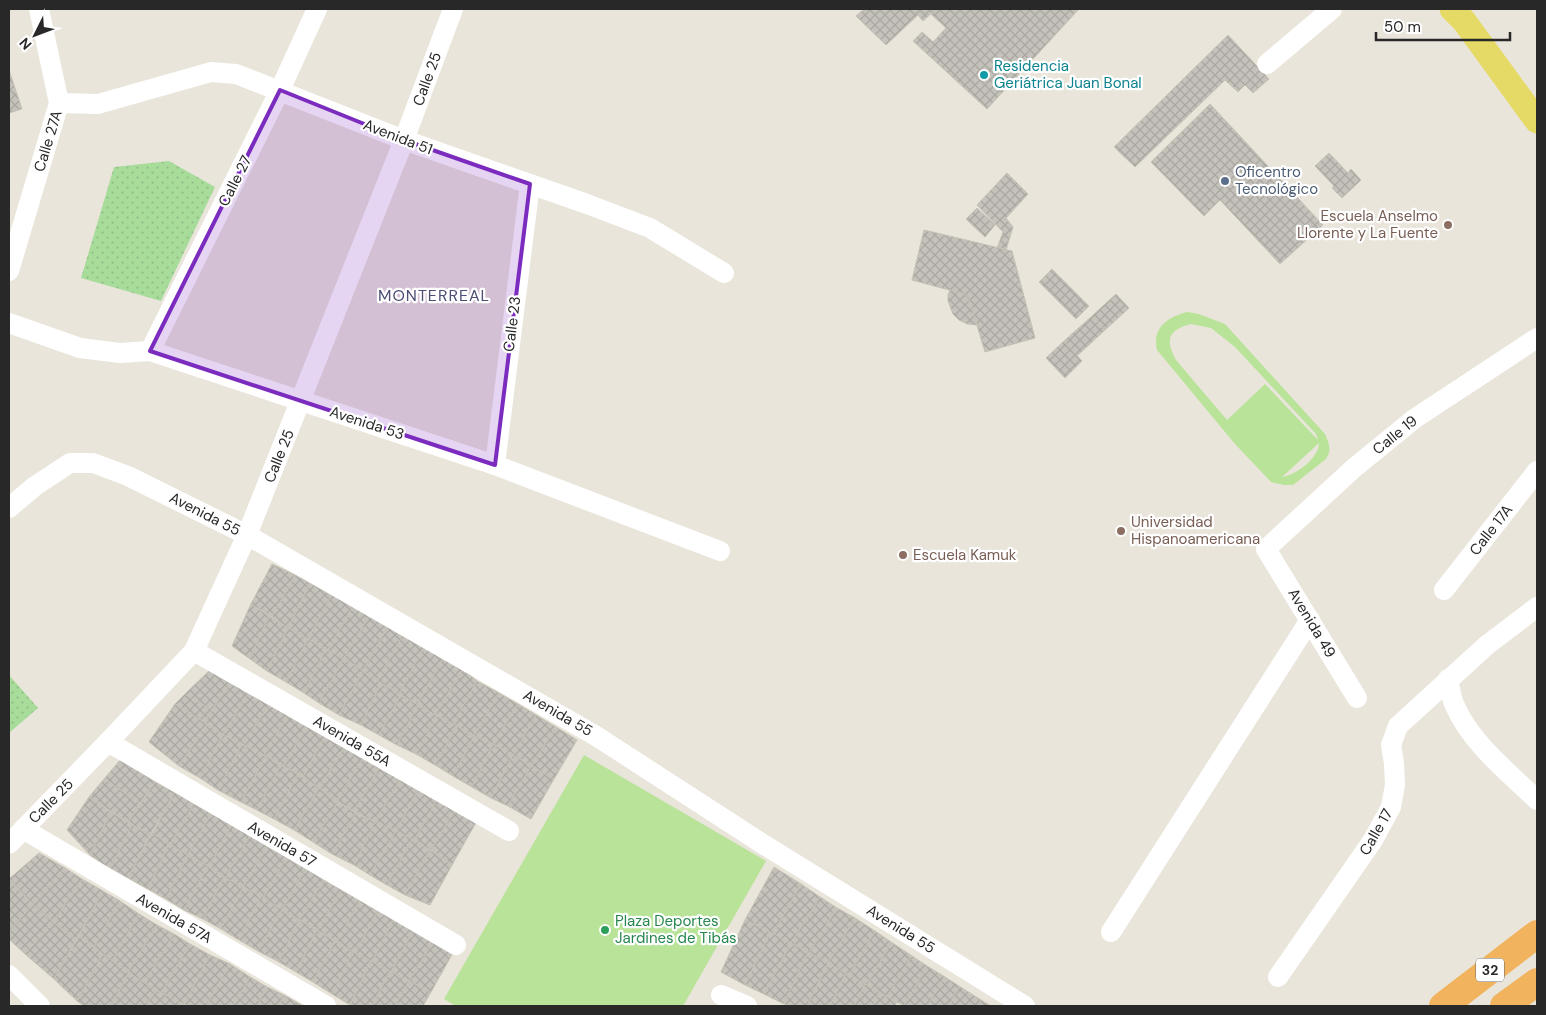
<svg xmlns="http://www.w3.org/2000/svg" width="1546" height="1015" font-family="'DM Sans',sans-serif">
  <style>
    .park { fill: url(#park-dots) }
    .pitch { fill: #b8e398; fill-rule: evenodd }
    .building { fill: url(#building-cross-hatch); stroke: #c5c1b5 }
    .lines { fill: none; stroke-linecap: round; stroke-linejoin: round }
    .minor { stroke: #fff; stroke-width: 20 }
    .major { stroke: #e5da65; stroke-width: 25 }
    .highway { stroke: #f1b35e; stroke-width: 28 }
    .marked { fill: #7b2cbf; fill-opacity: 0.2; stroke: #7b2cbf; stroke-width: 4; stroke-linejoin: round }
    .culture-dot { fill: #0f9aa8; stroke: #fff; stroke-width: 2 }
    .service-dot { fill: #5c6f8a; stroke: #fff; stroke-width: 2 }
    .education-dot { fill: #8d6e63; stroke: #fff; stroke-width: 2 }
    .leisure-dot { fill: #2e9e5b; stroke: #fff; stroke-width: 2 }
    .labels { text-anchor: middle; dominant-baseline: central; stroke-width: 4.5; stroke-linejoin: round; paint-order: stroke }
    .shield { fill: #fff; stroke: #686868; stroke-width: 1 }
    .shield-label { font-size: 14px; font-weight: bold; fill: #282828 }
    .culture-label { font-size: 15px; fill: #0d838f; stroke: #fff; text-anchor: start }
    .street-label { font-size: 15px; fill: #282828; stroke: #fff }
    .service-label { font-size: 15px; fill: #4e5e75; stroke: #fff; text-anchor: start }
    .education-label { font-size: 15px; fill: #785e54; stroke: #fff; text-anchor: start }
    .leisure-label { font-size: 15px; fill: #27864d; stroke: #fff; text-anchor: start }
    .neighbourhood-label { font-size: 16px; letter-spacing: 1px; fill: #4d4e75; stroke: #fff }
  </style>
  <defs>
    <pattern id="park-dots" width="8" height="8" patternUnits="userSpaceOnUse" patternTransform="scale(1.25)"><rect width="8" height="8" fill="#a8dc9b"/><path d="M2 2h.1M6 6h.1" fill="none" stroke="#91bd86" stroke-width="1.8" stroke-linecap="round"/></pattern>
    <pattern id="building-cross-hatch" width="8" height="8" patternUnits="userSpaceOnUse" patternTransform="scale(1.25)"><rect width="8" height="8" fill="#c5c2bb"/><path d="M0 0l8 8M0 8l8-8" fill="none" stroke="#a9a7a1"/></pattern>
  </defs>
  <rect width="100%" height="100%" fill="#eae5db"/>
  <!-- park -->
  <g class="park">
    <path d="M169 161 215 187 161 301 81 278 114 167Z"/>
    <path d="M9 675 38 708 9 733Z"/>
  </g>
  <!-- pitch -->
  <g class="pitch">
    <path d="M1187 312 1199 314 1225 324 1325 434C1329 443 1332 450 1326 459L1293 485H1284L1271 482 1235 444 1157 350C1152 327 1168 317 1187 312ZM1191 324 1211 328 1235 347 1316 434 1318 440 1265 384 1227 420 1176 360C1165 339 1168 330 1191 324ZM1319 443C1319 458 1296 475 1282 477Z"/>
    <path d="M584 755 766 861 683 1006H456L444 999Z"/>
  </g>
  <!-- building -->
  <g class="building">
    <path d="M864 9H936L923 21 918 15 886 45 856 16Z"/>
    <path d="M936 9H1079L987 109 913 41 922 32 933 42 946 28 931 14Z"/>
    <path d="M1228 35 1269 79 1253 93 1245 85 1238 92 1225 80 1135 167 1114 147Z"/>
    <path d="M9 70 22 109 9 113Z"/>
    <path d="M1210 104 1323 225 1280 264 1220 200 1204 216 1151 162Z"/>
    <path d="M1329 153 1348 173 1351 169 1361 180 1342 198 1332 188 1334 186 1315 166Z"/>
    <path d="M1007 173 1028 194 1006 218 1013 227 1006 250 997 248 1003 232 977 205Z"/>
    <path d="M977 208 995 225 985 237 966 219Z"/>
    <path d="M924 230 1012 251 1035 338 985 352 969 299 964 294 912 280Z"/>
    <path d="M1052 269 1089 306 1076 319 1039 282Z"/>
    <path d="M950 290 964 294 969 299 977 325 967 324 959 320 953 314 948 301V295Z"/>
    <path d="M1116 294 1129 308 1105 330 1092 316Z"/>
    <path d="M1092 316 1105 330 1077 356 1064 341Z"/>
    <path d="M1064 341 1082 361 1065 378 1046 358Z"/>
    <path d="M272 564 295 575 272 617 251 604Z"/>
    <path d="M295 575 310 583 288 628 272 617Z"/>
    <path d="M310 583 332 595 308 639 288 628Z"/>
    <path d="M332 595 353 606 328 650 308 639Z"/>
    <path d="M251 604 269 616 250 659 232 646Z"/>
    <path d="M353 606 369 616 344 658 328 650Z"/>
    <path d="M269 616 288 628 267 671 250 659Z"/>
    <path d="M369 616 388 626 363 671 344 658Z"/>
    <path d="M388 626 403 635 377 681 363 671Z"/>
    <path d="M288 628 308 639 286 682 267 671Z"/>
    <path d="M403 635 424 647 399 694 377 681Z"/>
    <path d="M308 639 326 649 304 693 286 682Z"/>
    <path d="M424 647 443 658 417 705 399 694Z"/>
    <path d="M326 649 344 658 319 703 304 693Z"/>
    <path d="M344 658 363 671 339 715 319 703Z"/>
    <path d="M443 658 463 669 435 715 417 705Z"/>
    <path d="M463 669 477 681 453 724 435 715Z"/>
    <path d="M210 670 231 681 212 710 185 694Z"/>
    <path d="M363 671 381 683 361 725 339 715Z"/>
    <path d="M231 681 250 690 223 735 204 722Z"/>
    <path d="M477 681 499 693 474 736 453 724Z"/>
    <path d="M381 683 401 695 379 735 361 725Z"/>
    <path d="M250 690 272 702 242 744 223 735Z"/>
    <path d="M499 693 518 704 493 744 474 736Z"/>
    <path d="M185 694 212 710 204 722 175 704Z"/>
    <path d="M401 695 418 705 397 745 379 735Z"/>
    <path d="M272 702 290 712 264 755 242 744Z"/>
    <path d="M175 704 207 724 179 766 149 742Z"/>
    <path d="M518 704 536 715 513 755 493 744Z"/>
    <path d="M418 705 437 716 416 754 397 745Z"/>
    <path d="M290 712 309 722 284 766 264 755Z"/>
    <path d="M536 715 556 727 531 766 513 755Z"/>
    <path d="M437 716 457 726 435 765 416 754Z"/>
    <path d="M309 722 326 734 303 777 284 766Z"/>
    <path d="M207 724 223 735 200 778 179 766Z"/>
    <path d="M457 726 474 736 453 776 435 765Z"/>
    <path d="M556 727 577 740 554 779 531 766Z"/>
    <path d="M326 734 346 745 319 788 303 777Z"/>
    <path d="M223 735 242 744 218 790 200 778Z"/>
    <path d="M474 736 493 744 472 787 453 776Z"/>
    <path d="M242 744 266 756 241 802 218 790Z"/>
    <path d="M493 744 513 755 491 798 472 787Z"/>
    <path d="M346 745 364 756 337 801 319 788Z"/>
    <path d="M513 755 531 766 508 806 491 798Z"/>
    <path d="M266 756 281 765 257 810 241 802Z"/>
    <path d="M364 756 381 765 354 811 337 801Z"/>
    <path d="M121 759 155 782 140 803 104 779Z"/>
    <path d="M281 765 298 774 274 819 257 810Z"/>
    <path d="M381 765 402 776 375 822 354 811Z"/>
    <path d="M531 766 554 779 531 819 508 806Z"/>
    <path d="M298 774 319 788 294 830 274 819Z"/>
    <path d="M402 776 420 787 396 831 375 822Z"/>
    <path d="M104 779 140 803 128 822 89 797Z"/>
    <path d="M155 782 175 792 150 835 128 822Z"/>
    <path d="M420 787 438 798 414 841 396 831Z"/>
    <path d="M319 788 338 802 313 842 294 830Z"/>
    <path d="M175 792 194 804 170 845 152 834Z"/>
    <path d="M89 797 111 812 90 855 67 830Z"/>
    <path d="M438 798 456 808 431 850 414 841Z"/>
    <path d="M338 802 356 813 332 854 313 842Z"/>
    <path d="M194 804 211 813 188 855 170 845Z"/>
    <path d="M456 808 478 819 452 865 431 850Z"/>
    <path d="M111 812 132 825 110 869 90 855Z"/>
    <path d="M211 813 232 824 209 867 188 855Z"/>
    <path d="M356 813 375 822 354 865 332 854Z"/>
    <path d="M375 822 396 831 370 875 354 865Z"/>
    <path d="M232 824 250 836 225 878 209 867Z"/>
    <path d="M132 825 150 835 128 878 110 869Z"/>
    <path d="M396 831 412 839 387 885 370 875Z"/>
    <path d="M152 833 169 844 148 889 128 878Z"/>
    <path d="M250 836 268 845 243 887 225 878Z"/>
    <path d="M412 839 430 850 405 895 387 885Z"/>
    <path d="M169 844 188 855 166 899 148 889Z"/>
    <path d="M268 845 287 857 263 898 243 887Z"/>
    <path d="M430 850 452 865 430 905 405 895Z"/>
    <path d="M39 853 65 868 33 904 9 879Z"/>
    <path d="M188 855 208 866 184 910 166 899Z"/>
    <path d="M287 857 306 868 282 910 263 898Z"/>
    <path d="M208 866 224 877 203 919 184 910Z"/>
    <path d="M774 867 801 884 773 934 745 920Z"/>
    <path d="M65 868 82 879 53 922 33 904Z"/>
    <path d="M306 868 324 880 299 920 282 910Z"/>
    <path d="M224 877 243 887 221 929 203 919Z"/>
    <path d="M82 879 103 891 76 940 53 922Z"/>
    <path d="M9 880 33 904 9 932Z"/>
    <path d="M324 880 342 890 317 930 299 920Z"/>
    <path d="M801 884 820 897 791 943 773 934Z"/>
    <path d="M243 887 261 896 239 940 221 929Z"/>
    <path d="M342 890 360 900 337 942 317 930Z"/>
    <path d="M103 891 120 901 94 947 79 936Z"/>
    <path d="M261 896 282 910 258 951 239 940Z"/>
    <path d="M820 897 837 908 809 953 791 943Z"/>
    <path d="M360 900 379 909 355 953 337 942Z"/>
    <path d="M120 901 139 914 112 961 94 947Z"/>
    <path d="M33 904 53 922 25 954 9 939V932Z"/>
    <path d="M837 908 855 918 828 963 809 953Z"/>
    <path d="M379 909 394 918 372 962 355 953Z"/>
    <path d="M282 910 299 920 279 962 258 951Z"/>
    <path d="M139 914 157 925 128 972 112 961Z"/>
    <path d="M394 918 414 929 391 972 372 962Z"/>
    <path d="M855 918 875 931 849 975 828 963Z"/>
    <path d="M299 920 317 930 296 972 279 962Z"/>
    <path d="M745 920 770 932 745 985 721 972Z"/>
    <path d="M53 922 76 940 54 979 25 954Z"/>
    <path d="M157 925 174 934 144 983 128 972Z"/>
    <path d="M414 929 435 939 409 981 391 972Z"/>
    <path d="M317 930 335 941 313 982 296 972Z"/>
    <path d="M875 931 891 942 867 985 849 975Z"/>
    <path d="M770 932 791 943 764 994 745 985Z"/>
    <path d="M174 934 190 944 161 993 144 983Z"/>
    <path d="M79 936 103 954 77 1001 54 979Z"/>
    <path d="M435 939 454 951 431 992 409 981Z"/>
    <path d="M335 941 353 952 332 994 313 982Z"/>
    <path d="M891 942 912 956 887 997 867 985Z"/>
    <path d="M791 943 808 952 784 1004 764 994Z"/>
    <path d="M190 944 210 955 184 1004 161 993Z"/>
    <path d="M353 952 371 961 350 1005 332 994Z"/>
    <path d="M808 952 828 963 807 1006H789L784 1004Z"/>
    <path d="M103 954 129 973 111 1006H84L77 1001Z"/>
    <path d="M210 955 230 964 206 1006H188L184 1004Z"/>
    <path d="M912 956 927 966 904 1006 887 997Z"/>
    <path d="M371 961 390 971 372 1006H352L350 1005Z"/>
    <path d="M828 963 846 973 830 1006H807Z"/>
    <path d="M230 964 250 977 233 1006H206Z"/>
    <path d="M927 966 945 977 927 1006H904Z"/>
    <path d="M390 971 409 981 395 1006H372Z"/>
    <path d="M129 973 156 990 146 1006H111Z"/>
    <path d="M846 973 865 984 854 1006H830Z"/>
    <path d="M250 977 267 987 257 1006H233Z"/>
    <path d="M945 977 959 986 949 1006H927Z"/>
    <path d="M409 981 431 992 423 1006H395Z"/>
    <path d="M865 984 879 992 873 1006H854Z"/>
    <path d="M959 986 981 1000 978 1006H949Z"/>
    <path d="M267 987 284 995 278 1006H257Z"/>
    <path d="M156 990 184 1004 183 1006H146Z"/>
    <path d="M879 992 897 1002 895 1006H873Z"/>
    <path d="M284 995 303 1006H278Z"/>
    <path d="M981 1000 991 1006H978Z"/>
  </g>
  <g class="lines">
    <!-- minor -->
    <g class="minor">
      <path d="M1267 64 1332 9"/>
      <path d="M59 103 98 104 211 72 236 74 404 140 587 204 650 228 724 273"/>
      <path d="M9 271 59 103 39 9"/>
      <path d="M9 323 80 348 120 353 150 351 495 465 720 551"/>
      <path d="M150 351 280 90 317 9"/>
      <path d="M495 465 530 184"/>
      <path d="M9 508 35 486 70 463H93L128 476 247 535 596 736 766 846 1025 1006"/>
      <path d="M1444 590 1537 471"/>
      <path d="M194 651 509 831"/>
      <path d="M1448 679C1450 688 1451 698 1455 706 1472 744 1507 771 1537 800"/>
      <path d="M1357 698 1266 549 1354 468 1414 419 1537 338"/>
      <path d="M108 742 456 945"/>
      <path d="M23 829 326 1006"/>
      <path d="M9 844 108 742 194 651 247 535 404 140 453 9"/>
      <path d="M1111 932 1310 620"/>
      <path d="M9 975 40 1006"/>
      <path d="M1278 977 1373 840 1391 807 1395 785 1394 763 1391 745 1398 726 1487 645 1537 607"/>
      <path d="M721 995 747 1006"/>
    </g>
    <!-- major -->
    <path class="major" d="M1452 9 1464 21 1537 121"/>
    <!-- highway -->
    <g class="highway">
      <path d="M1443 1006 1537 934"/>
      <path d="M1504 1006 1537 982"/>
    </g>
  </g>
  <!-- marked area -->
  <path class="marked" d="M280 90 404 140 530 184 495 465 150 351Z"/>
  <!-- markers -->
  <circle class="culture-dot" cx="984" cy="75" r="5"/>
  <circle class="service-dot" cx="1225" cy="181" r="5"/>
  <g class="education-dot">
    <circle cx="1448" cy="225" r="5"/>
    <circle cx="1121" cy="531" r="5"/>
    <circle cx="903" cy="555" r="5"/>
  </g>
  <circle class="leisure-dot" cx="605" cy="930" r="5"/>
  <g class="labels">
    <!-- shield labels -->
    <rect class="shield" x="1476" y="958.5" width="28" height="23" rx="4"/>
    <g class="shield-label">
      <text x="1490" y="970">32</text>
    </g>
    <!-- culture labels -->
    <g class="culture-label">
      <text x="994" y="66">Residencia<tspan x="994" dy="17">Geriátrica Juan Bonal</tspan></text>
    </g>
    <!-- street labels -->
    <g class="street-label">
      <text transform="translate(427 79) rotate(-70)">Calle 25</text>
      <text transform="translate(398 137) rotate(21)">Avenida 51</text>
      <text transform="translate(48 141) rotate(-73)">Calle 27A</text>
      <text transform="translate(235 181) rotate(-63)">Calle 27</text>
      <text transform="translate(512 324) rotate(-83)">Calle 23</text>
      <text transform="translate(367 423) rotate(18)">Avenida 53</text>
      <text transform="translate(1395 435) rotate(-39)">Calle 19</text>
      <text transform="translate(279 456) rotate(-68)">Calle 25</text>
      <text transform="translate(205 514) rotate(27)">Avenida 55</text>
      <text transform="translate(1491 530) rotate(-52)">Calle 17A</text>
      <text transform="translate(1312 623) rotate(59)">Avenida 49</text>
      <text transform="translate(558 713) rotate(30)">Avenida 55</text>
      <text transform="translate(352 741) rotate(30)">Avenida 55A</text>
      <text transform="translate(51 801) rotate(-45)">Calle 25</text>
      <text transform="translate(1376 832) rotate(-60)">Calle 17</text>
      <text transform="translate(282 844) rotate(30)">Avenida 57</text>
      <text transform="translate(174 918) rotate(30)">Avenida 57A</text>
      <text transform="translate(901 929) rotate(32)">Avenida 55</text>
    </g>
    <!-- service labels -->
    <g class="service-label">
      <text x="1235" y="172">Oficentro<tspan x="1235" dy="17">Tecnológico</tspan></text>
    </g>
    <!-- education labels -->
    <g class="education-label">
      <text x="1438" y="216" text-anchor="end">Escuela Anselmo<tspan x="1438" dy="17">Llorente y La Fuente</tspan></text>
      <text x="1131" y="522">Universidad<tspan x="1131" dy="17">Hispanoamericana</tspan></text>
      <text x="913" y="555">Escuela Kamuk</text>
    </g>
    <!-- leisure labels -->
    <g class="leisure-label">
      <text x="615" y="921">Plaza Deportes<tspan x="615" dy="17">Jardines de Tibás</tspan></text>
    </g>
    <!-- neighbourhood labels -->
    <g class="neighbourhood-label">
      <text x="434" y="295">MONTERREAL</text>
    </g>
  </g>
  <!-- border -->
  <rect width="1546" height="1015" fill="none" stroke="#282828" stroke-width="20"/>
  <!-- north arrow -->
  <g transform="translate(35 35) rotate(228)" stroke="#ffffff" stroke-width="4" paint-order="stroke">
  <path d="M0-4L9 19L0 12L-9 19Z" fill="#282828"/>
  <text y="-8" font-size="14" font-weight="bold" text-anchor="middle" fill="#282828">N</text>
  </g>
  <!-- scale -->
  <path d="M1376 32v8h134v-8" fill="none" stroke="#282828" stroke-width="2.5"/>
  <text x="1384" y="32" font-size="15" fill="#282828" stroke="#ffffff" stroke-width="4" paint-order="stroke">50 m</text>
</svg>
